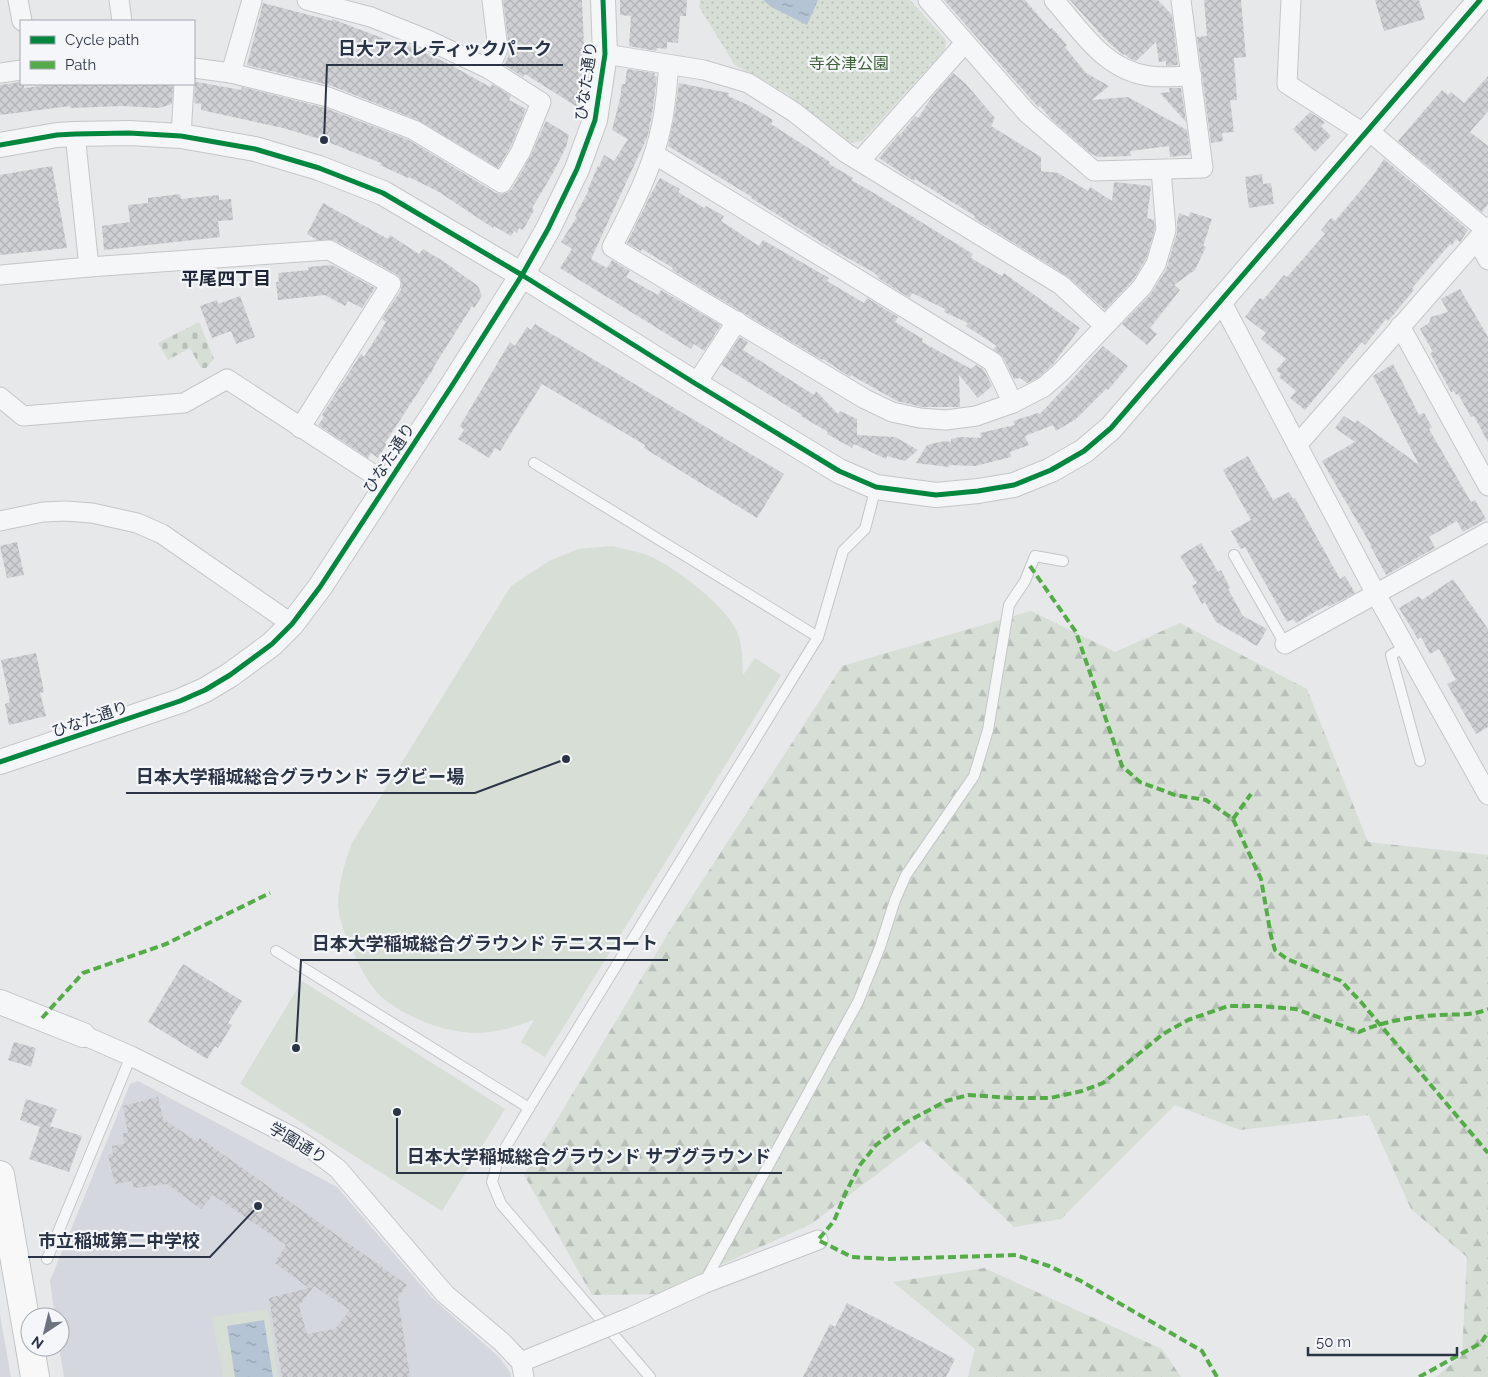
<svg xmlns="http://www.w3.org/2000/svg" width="1488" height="1377" font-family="Raleway,'Noto Sans JP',sans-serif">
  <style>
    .built { fill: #d4d7dd }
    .grass { fill: url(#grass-dots) }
    .forest { fill: url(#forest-firs) }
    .cemetery { fill: url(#cemetery-stones) }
    .pitch { fill: #d6ded6 }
    .water { fill: url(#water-ripples) }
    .building { fill: url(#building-cross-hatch); fill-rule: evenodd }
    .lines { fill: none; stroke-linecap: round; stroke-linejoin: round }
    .service-casing { stroke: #c4c6c8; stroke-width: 12 }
    .minor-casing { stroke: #c4c6c8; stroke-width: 21 }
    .tertiary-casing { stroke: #c4c6c8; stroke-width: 26 }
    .primary-casing { stroke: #c2c5c8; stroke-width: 30 }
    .service { stroke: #f5f6f7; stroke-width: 10 }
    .minor { stroke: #f5f6f7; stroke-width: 19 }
    .tertiary { stroke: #f5f6f7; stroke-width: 24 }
    .primary { stroke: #f8f8f8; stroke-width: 28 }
    .minor-bridge-casing { stroke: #c4c6c8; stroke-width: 21; stroke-linecap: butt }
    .minor-bridge { stroke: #f5f6f7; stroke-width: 19 }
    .quiet { stroke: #54ac47; stroke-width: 4; stroke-dasharray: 8 4; stroke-linecap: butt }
    .cycleway-casing { stroke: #f4f6f9; stroke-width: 8 }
    .cycleway { stroke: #00873e; stroke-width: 5 }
    .labels { text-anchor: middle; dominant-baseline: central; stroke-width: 4.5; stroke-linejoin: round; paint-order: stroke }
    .park-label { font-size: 16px; fill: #3f6138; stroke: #f4f6f9 }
    .street-label { font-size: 16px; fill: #2b3445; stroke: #f4f6f9 }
    .neighbourhood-label { font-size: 18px; font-weight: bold; fill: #1d2536; stroke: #f4f6f9 }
    .leader { fill: none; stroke: #2b3445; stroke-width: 2 }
    .callout-dot { fill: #2b3445; stroke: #f4f6f9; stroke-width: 2 }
    .callout-label { font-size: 18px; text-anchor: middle; font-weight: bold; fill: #2b3445; stroke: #f4f6f9; stroke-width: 4.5; stroke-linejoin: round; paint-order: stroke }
  </style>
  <defs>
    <pattern id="grass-dots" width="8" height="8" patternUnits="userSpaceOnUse" patternTransform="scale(1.25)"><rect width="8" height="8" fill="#d6ded6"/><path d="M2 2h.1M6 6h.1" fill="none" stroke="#b8bfb9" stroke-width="1.8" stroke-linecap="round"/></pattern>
    <pattern id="forest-firs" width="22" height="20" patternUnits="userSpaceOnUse" patternTransform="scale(1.25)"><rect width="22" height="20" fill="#d6ded6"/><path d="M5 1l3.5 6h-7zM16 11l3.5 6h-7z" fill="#b8bfb9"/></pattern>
    <pattern id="cemetery-stones" width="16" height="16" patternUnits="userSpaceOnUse" patternTransform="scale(1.25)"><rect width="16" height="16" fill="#d6ded6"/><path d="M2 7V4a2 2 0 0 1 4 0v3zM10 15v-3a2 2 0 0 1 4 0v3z" fill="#b8bfb9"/></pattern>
    <pattern id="water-ripples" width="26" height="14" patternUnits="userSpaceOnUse" patternTransform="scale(1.25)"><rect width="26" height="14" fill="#b4c4d5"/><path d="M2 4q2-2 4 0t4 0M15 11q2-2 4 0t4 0" fill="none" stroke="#93a0af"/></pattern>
    <pattern id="building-cross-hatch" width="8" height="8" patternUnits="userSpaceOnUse" patternTransform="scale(1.25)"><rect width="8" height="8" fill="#ced0d3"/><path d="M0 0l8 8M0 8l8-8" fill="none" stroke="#b1b3b6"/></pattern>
  </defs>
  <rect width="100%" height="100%" fill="#e6e8ea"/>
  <!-- built -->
  <g class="built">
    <path d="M138 1081 337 1187 432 1298 499 1357 510 1372 511 1377H64L59 1347 60 1317H55L50 1281 130 1084Z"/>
    <path d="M0 1315 11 1377H0Z"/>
  </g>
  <!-- grass -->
  <path class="grass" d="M700 0H910L946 40 945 49 862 141 849 143 787 94 735 65 699 7Z"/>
  <!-- forest -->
  <g class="forest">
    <path d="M1031 611 1115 652 1180 623 1307 689 1368 842 1488 855V1377H1436L1462 1355 1467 1257 1411 1209 1369 1115 1240 1130 1175 1105 1061 1219 1014 1227 922 1140 811 1224 657 1294 592 1295 524 1175 669 932 842 666Z"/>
    <path d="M984 1268 1162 1349 1181 1377H968L975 1349 893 1282Z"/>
  </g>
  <!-- cemetery -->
  <path class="cemetery" d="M199 322 214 359 206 368H201L190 348 168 360 158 343Z"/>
  <!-- pitch -->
  <g class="pitch">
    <path d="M613 546C626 550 642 552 654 558 679 571 719 601 734 626 743 640 742 659 743 675L755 658 781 675 545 1057 521 1042 534 1020C516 1026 495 1034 475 1033 444 1032 409 1019 384 999 371 989 360 967 353 952 346 937 338 919 338 902 339 881 345 862 352 843L511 586 549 561 578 549Z"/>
    <path d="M302 981 505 1109 442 1211 240 1084Z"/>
    <path d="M268 1309 278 1377H223L212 1317Z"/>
  </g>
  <!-- water -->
  <g class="water">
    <path d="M763 0H818L807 25 771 7Z"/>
    <path d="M264 1320 273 1377H235L227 1326Z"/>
  </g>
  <!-- building -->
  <g class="building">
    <path d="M503 0H582L584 47 579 108 525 74 523 77 504 65 508 57 509 48Z"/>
    <path d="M620 0H687L686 16H680L678 43 667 42V49L657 48 656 51 629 46 631 16 620 15Z"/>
    <path d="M944 0H1025L1050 29 1052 28 1067 45 1065 47 1086 73 1109 86 1092 100 1128 97 1187 130 1190 152 1188 155 1170 157 1169 146 1130 151 1131 156 1098 157 1090 153 1051 119 1040 106 1038 107Z"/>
    <path d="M1070 0H1158L1172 15 1178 65 1166 66V61L1159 62 1156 42 1136 61 1129 58 1125 54 1123 55 1105 39Z"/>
    <path d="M1204 0H1241L1246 57 1234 58 1237 100H1230L1234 132 1222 133 1223 141 1211 143 1197 37 1207 36Z"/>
    <path d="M1375 0H1419L1425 19 1384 31Z"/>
    <path d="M263 3 332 21V19L398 44 400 41 449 64 490 87 492 84 511 96 509 100 526 109 511 146 498 168 418 120 332 86 247 65Z"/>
    <path d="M627 69 655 73 654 76 657 77 652 114 648 135 591 259 607 268 612 260 630 271 626 277 658 295 661 290 721 325 704 351 694 344 691 349 560 268 572 249 561 242 577 217 575 216 589 190 588 189 598 166 599 167 604 155 614 161 628 139 612 130 620 99 622 84H625Z"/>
    <path d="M953 73 966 84 995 118 991 126 1041 157V171L1059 173V175L1060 174 1088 191 1090 187 1112 201 1114 182 1151 186 1147 218 1154 220 1155 229 1146 259 1133 280 1105 310 1067 276 974 218 975 216 915 179 914 181 879 158 899 134 900 135 915 116 918 118 932 97Z"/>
    <path d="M1488 76V111L1470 132 1488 146V204L1482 212 1398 141 1442 90 1448 95 1451 92 1464 103Z"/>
    <path d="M21 82 24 84V88L56 84H173L172 104 159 108 123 106 70 108V106L0 115V85Z"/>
    <path d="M197 82 241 90 242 87 325 108 409 140 496 193 501 194 507 193 512 189 531 155 546 121 569 135 566 147 553 173 532 208 534 210 523 230 519 228 517 233 514 231 511 236 494 226 493 228 439 192 409 177 408 178 380 165 381 163 320 139 283 128 201 110V104L194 103 195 84Z"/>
    <path d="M679 83 729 93 728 96 748 105 773 120 771 124 830 162 829 164 853 178 851 180 879 196 973 254 971 258 1002 276 1004 273 1080 328 1054 363 1038 378 1027 383 1020 378 1014 379 1003 357 993 349 997 346 966 326 968 323 944 312 945 309 912 293 910 298 878 278 879 277 873 272 837 252 751 198 752 197 668 146 674 118Z"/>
    <path d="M1169 88H1181L1186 122 1160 93 1170 92Z"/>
    <path d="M1310 112 1325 122 1321 126 1331 136 1315 152 1293 129Z"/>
    <path d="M1384 159 1468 230 1460 242 1456 239 1452 245 1450 244 1412 288 1414 290 1388 321 1386 319 1365 345 1362 342 1305 410 1290 398 1296 391 1279 377 1281 374 1276 370 1286 359 1261 339 1266 333 1245 317 1260 298 1263 300 1284 275 1287 277 1325 234 1321 230 1331 218 1335 221 1372 177Z"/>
    <path d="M52 166 67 248 0 255V175Z"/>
    <path d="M1262 174 1263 184 1271 183 1274 204 1249 208 1245 177Z"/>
    <path d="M660 178 680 189 678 192 704 208 706 206 724 216 721 221 759 246 763 240 829 278 827 281 864 303 867 298 898 317 895 322 923 339 922 342 971 369 976 365 984 370 992 386 978 398 959 375 960 407H922L897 401 851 375 850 377 823 359 822 360 672 270 673 268 642 249 641 251 627 243 650 196Z"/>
    <path d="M180 194 181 199 219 195V200L231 199 233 220 218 221 220 237 104 250 102 226 130 222 128 205 148 203V198Z"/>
    <path d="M323 203 388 239 390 235 419 254 423 249 443 261 478 286 482 296 474 308 472 306 433 368H434L385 443 387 444 378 458 371 453 368 458 318 425 324 417 322 415 352 368 361 354 364 357 386 322 382 319 401 290 402 284 400 278 396 274 334 240H317L307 234Z"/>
    <path d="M1190 212 1212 219 1203 246 1206 247 1195 270 1174 285 1180 290 1150 328 1157 334 1147 345 1122 324 1150 295 1166 270 1177 233V222L1179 213 1189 217Z"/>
    <path d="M332 265 375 288 362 308 348 301 345 306 325 295 278 300 276 282H279L278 273 309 270 308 267Z"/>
    <path d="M1460 289 1488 337V442L1474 416 1471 417 1458 394 1456 395 1454 391 1451 392 1430 353 1433 352 1420 329 1429 323 1431 317 1448 312 1441 299Z"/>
    <path d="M240 296 255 337 236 344 231 331 212 338 200 306 217 300 218 304Z"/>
    <path d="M535 324 784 474 757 518 644 448 645 445 542 384 500 451 495 448 489 458 458 439 464 430 460 426 510 342 515 346 527 327 531 330Z"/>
    <path d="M740 337 748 342 743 350 814 395 816 391 838 414 840 411 857 419V435L895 437 918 450 905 461 887 456 886 459 854 444 852 448 827 434 828 432 801 416 802 415 721 365Z"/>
    <path d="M1103 346 1128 366 1108 390 1106 389 1076 419 1056 431 1053 425 1025 436 1029 445 1010 452 1011 457 975 466 949 465V467L916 463 927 445 944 441 951 442V439L960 437 981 438 980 433 1015 425 1013 421 1038 413 1040 414Z"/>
    <path d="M1393 364 1419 415 1424 413 1432 427 1429 429 1471 502 1475 500 1486 519 1463 532 1457 521 1429 537 1435 548 1386 575 1370 545H1371L1322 461 1355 442 1335 428 1344 416 1355 423 1357 420 1419 465 1373 376Z"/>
    <path d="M1248 456 1273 500 1289 492 1293 499 1295 498 1340 579 1345 576 1355 593 1328 607 1327 605 1296 623 1293 619 1287 622 1245 547 1241 549 1231 531 1251 520 1223 470Z"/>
    <path d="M17 542 24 575 7 578 0 546Z"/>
    <path d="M1201 543 1218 572 1221 570 1230 588 1228 589 1243 616 1267 629 1257 646 1216 622 1205 602 1202 604 1192 586 1197 583 1180 556Z"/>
    <path d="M1453 579 1488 629V727L1476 734 1447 684 1456 680 1439 649 1430 654 1421 637 1418 639 1399 608 1419 596 1422 600Z"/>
    <path d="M36 653 44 692 40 693 46 716 9 725 5 704 10 702 1 660Z"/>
    <path d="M183 964 242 1001 228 1023 232 1025 218 1048 215 1046 207 1059 148 1022Z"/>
    <path d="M14 1042 36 1048 31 1067 8 1060Z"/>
    <path d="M158 1097 163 1119 197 1142 200 1138 407 1285 398 1298 410 1377H282L269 1298 309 1288 275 1263 286 1245 213 1195 201 1209 167 1184 134 1188 132 1181 115 1184 108 1155H113L112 1146 124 1144 123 1133H128L123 1106ZM314 1286 350 1310 335 1329 307 1334 299 1306Z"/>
    <path d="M26 1099 57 1109 50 1126 82 1136 69 1172 29 1159 40 1127 20 1120Z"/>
    <path d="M847 1303 955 1359 946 1377H803L830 1324 835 1327Z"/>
  </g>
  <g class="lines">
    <defs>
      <g id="service">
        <path d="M534 463 818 637"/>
        <path d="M1234 555 1285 644"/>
        <path d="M1405 647 1391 655 1420 761"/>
        <path d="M276 951 529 1108"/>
        <path d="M47 1259 131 1056"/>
        <path d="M705 1281 858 1002 880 947 895 900 906 875 974 776 988 730 1009 605 1025 581 1035 556 1063 561"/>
        <path d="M650 1377 501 1204 492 1182 498 1160 529 1108 818 637 843 551 865 529 876 487"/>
      </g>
      <g id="minor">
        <path d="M18 0 22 21"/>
        <path d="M119 0 122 21"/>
        <path d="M928 0 1027 113 1094 171 1203 168 1181 0"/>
        <path d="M1054 0C1082 32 1105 70 1149 76 1163 78 1178 76 1192 76"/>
        <path d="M1291 0 1287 84 1365 134"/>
        <path d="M605 54 704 70 748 83 794 112 846 153 1061 285 1104 325"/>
        <path d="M669 65C667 84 666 104 662 123 654 166 632 208 612 247L865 399 892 412 920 418 946 420 976 416 1013 403 1044 387 1062 371 1142 287 1156 264 1166 230 1161 170"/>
        <path d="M194 68 231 73 328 97 414 130 502 183 521 151 541 102 489 69 428 40 371 17 307 0"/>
        <path d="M489 69 498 49 492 0"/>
        <path d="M0 73 21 70"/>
        <path d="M231 73 252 0"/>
        <path d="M1369 131 1486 230"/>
        <path d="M181 136 184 84"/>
        <path d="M654 154 993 362 1013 403"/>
        <path d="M860 161 965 43"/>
        <path d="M1477 240 1488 260"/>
        <path d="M89 267 329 250 391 284 300 428"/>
        <path d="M0 275 89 267 75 134"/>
        <path d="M1221 301 1376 594 1488 795"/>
        <path d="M1400 326 1488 486"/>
        <path d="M696 384 737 321"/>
        <path d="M0 397 23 416 184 403 227 379 388 484"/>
        <path d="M1297 445 1488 227"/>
        <path d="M0 521 43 512 66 511 92 513 137 523 162 534 292 624"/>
        <path d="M1285 644 1488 532"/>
        <path d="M83 1035 131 1056 293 1137 312 1149 338 1169 445 1294 502 1342 521 1362 524 1377"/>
        <path d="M631 1317 703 1284 818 1240"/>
        <path d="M521 1362 585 1336"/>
      </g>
      <g id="tertiary">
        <path d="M0 145 57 135 75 134 129 133 181 136 255 149 319 168 383 193 522 275 696 384 839 471 876 487 936 495 978 491 1014 485 1051 470 1084 451 1111 428 1480 0"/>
        <path d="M0 762 180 701 205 690 230 675 272 644 292 624 320 587 453 384 522 275 548 229 577 169 595 120 605 54 603 0"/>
        <path d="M0 1002 83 1035"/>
      </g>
      <g id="primary">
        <path d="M0 1175 30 1347"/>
        <path d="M30 1347 35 1377"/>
      </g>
    </defs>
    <!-- service casing -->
    <use href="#service" class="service-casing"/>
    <!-- minor casing -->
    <use href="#minor" class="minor-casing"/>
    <!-- tertiary casing -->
    <use href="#tertiary" class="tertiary-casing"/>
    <!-- primary casing -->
    <use href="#primary" class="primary-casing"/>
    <!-- service -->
    <use href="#service" class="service"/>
    <!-- minor -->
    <use href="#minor" class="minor"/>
    <!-- tertiary -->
    <use href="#tertiary" class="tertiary"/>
    <!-- primary -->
    <use href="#primary" class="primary"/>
    <defs>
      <path id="minor-bridge" d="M585 1336 631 1317"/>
    </defs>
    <!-- minor-bridge casing -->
    <use href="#minor-bridge" class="minor-bridge-casing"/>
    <!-- minor-bridge -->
    <use href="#minor-bridge" class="minor-bridge"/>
    <!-- quiet -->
    <g class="quiet">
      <path d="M1030 566 1076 632 1122 766 1140 782 1175 795 1206 800 1233 819 1261 879 1271 936 1275 950 1287 959 1341 981 1361 1002 1488 1153"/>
      <path d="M1233 819 1251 794"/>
      <path d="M42 1018 83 973 166 944 270 893"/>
      <path d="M1217 1377 1202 1351 1081 1281 1049 1266 1016 1255 888 1259 852 1257 818 1240 834 1221 846 1192 860 1165 876 1145 905 1123 946 1101 968 1095 1012 1098H1050L1082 1091 1103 1083 1163 1034 1188 1020 1228 1006H1259L1296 1009 1359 1032C1384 1021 1411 1017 1438 1015 1455 1014 1472 1016 1488 1009"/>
      <path d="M1419 1377 1481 1343 1488 1332"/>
    </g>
    <defs>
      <g id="cycleway">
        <path d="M0 145 57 135 75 134 129 133 181 136 255 149 319 168 383 193 522 275 696 384 839 471 876 487 936 495 978 491 1014 485 1051 470 1084 451 1111 428 1480 0"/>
        <path d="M0 762 180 701 205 690 230 675 272 644 292 624 320 587 453 384 522 275 548 229 577 169 595 120 605 54 603 0"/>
      </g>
    </defs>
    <!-- cycleway casing -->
    <use href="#cycleway" class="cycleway-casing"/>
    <!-- cycleway -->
    <use href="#cycleway" class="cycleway"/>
  </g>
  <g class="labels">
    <!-- park labels -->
    <g class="park-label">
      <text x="849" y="63">寺谷津公園</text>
    </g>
    <!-- street labels -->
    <g class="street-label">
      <text transform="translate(586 81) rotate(-82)">ひなた通り</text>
      <text transform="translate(389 458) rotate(-57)">ひなた通り</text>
      <text transform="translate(90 719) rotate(-19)">ひなた通り</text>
      <text transform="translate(298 1143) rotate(31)">学園通り</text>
    </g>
    <!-- neighbourhood labels -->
    <g class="neighbourhood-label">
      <text x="226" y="278">平尾四丁目</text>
    </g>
  </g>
  <!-- callouts -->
  <path class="leader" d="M324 140L327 65H563M566 759L475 793H126M296 1048L301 960H668M397 1112L397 1173H782M258 1206L210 1257H28"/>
  <g class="callout-dot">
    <circle cx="324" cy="140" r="5"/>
    <circle cx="566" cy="759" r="5"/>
    <circle cx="296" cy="1048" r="5"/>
    <circle cx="397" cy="1112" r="5"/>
    <circle cx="258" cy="1206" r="5"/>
  </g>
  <g class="callout-label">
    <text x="445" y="55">日大アスレティックパーク</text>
    <text x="300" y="783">日本大学稲城総合グラウンド ラグビー場</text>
    <text x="485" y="950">日本大学稲城総合グラウンド テニスコート</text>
    <text x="589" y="1163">日本大学稲城総合グラウンド サブグラウンド</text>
    <text x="119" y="1247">市立稲城第二中学校</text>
  </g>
  <!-- legend -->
  <rect x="20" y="20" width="175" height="65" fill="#f4f6f9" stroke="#a4a8b1"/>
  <rect x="30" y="36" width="25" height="8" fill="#00873e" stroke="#a4a8b1"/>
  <text x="65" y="45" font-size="15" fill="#2b3445">Cycle path</text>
  <rect x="30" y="61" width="25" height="8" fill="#54ac47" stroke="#a4a8b1"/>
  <text x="65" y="70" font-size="15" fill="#2b3445">Path</text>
  <!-- north arrow -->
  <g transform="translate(45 1332) rotate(215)"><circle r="24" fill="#f4f6f9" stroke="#a4a8b1"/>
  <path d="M0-4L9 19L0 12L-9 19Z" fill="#6c737f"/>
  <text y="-8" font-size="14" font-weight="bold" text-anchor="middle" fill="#2b3445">N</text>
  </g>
  <!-- scale -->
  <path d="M1308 1347v8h149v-8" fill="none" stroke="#2b3445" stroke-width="2.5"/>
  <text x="1316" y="1347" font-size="15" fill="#2b3445" stroke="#f4f6f9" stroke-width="4" paint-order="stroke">50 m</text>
</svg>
